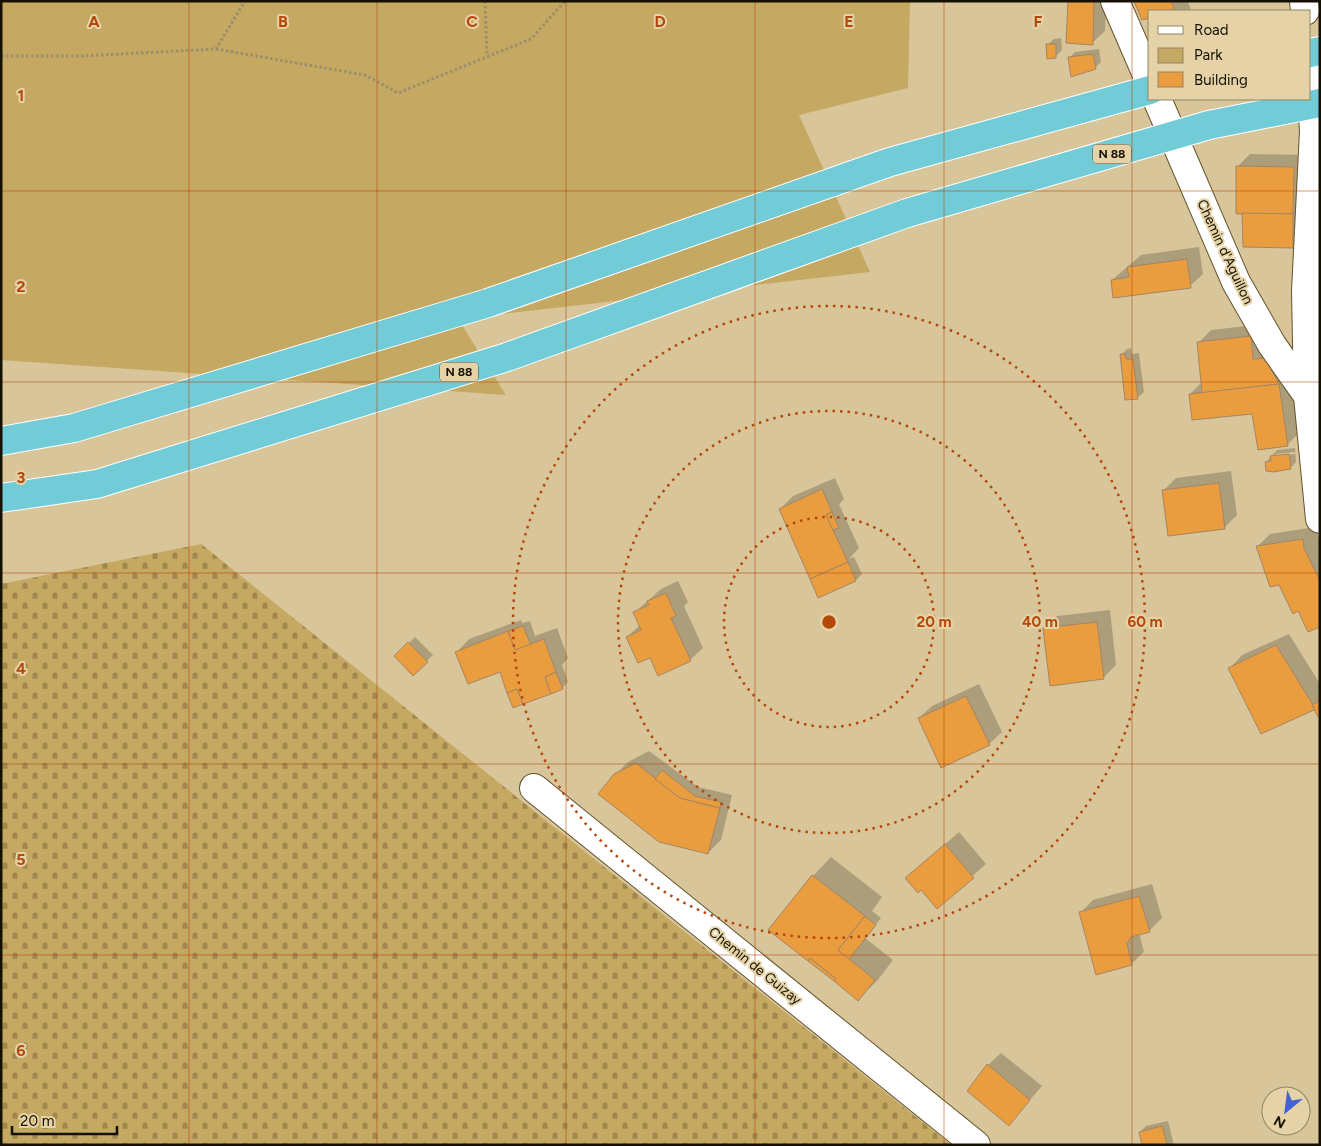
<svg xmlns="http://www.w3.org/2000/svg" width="1321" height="1146" font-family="Figtree,sans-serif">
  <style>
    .green { fill: #c5a861 }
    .cemetery { fill: url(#cemetery-stones) }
    .shadow { fill: #0003; fill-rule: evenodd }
    .building { fill: #ea9d3e; stroke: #a58564 }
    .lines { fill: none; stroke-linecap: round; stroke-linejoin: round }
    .minor-casing { stroke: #64542c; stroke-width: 30 }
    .trunk-casing { stroke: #fff; stroke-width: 30 }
    .path { stroke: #9c8e6b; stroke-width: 3; stroke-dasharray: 2.5 2.5; stroke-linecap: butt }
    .minor { stroke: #fff; stroke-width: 28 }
    .trunk { stroke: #72ccd8; stroke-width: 28 }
    .trunk-bridge-casing { stroke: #fff; stroke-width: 30; stroke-linecap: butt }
    .trunk-bridge { stroke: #72ccd8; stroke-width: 28 }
    .grid { fill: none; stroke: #b4470a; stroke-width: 1; stroke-opacity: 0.55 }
    .ring { fill: none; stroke: #b4470a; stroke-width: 2.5; stroke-dasharray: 2.5 5 }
    .labels { text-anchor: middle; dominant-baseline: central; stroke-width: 4; stroke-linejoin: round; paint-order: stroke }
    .shield { fill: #e5d3a7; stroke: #544a34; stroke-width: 1 }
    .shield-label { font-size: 12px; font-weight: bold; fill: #161002 }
    .street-label { font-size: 14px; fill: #161002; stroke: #e5d3a7 }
    .grid-label { font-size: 16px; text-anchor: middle; font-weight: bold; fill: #b4470a; stroke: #e5d3a7; stroke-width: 4; stroke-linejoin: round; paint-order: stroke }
    .centre { fill: #b4470a; stroke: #e5d3a7; stroke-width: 2.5 }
    .ring-label { font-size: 15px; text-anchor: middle; font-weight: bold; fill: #b4470a; stroke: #e5d3a7; stroke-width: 4; stroke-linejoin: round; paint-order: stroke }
  </style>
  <defs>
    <pattern id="cemetery-stones" width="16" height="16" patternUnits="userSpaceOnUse" patternTransform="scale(1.25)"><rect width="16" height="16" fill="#c5a861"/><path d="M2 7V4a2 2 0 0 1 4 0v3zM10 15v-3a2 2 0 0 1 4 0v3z" fill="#9f874e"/></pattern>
  </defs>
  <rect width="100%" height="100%" fill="#d8c69a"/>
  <!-- green -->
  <path class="green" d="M1 1H910L908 88 799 115 870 272 458 319 506 395 1 360Z"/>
  <!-- cemetery -->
  <path class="cemetery" d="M201 544 951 1145H1V584Z"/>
  <!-- shadow -->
  <g class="shadow">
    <path d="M1069 1H1106L1105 31 1092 43Z"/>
    <path d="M1136 1H1188L1191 11H1150Z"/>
    <path d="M1061 38 1062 50 1055 57 1047 45 1054 39Z"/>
    <path d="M1099 49 1101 62 1095 68 1069 58 1075 52Z"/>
    <path d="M1250 154 1306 155 1305 235 1292 247 1243 212 1238 166Z"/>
    <path d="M1199 247 1203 274 1190 286 1112 280 1141 255Z"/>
    <path d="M1263 324 1291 369 1300 432 1287 445 1254 413 1190 394 1202 382 1198 343 1211 330Z"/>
    <path d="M1131 348 1132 354 1139 353 1144 392 1137 398 1121 355 1127 349Z"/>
    <path d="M1295 448 1296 462 1290 468 1266 462 1277 450ZM1295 452V454L1273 457 1276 454Z"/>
    <path d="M1231 471 1237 515 1225 527 1164 490 1176 478Z"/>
    <path d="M835 478 844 499 839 504 859 548 849 559 854 557 862 574 856 580 819 596 780 509 793 496Z"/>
    <path d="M1315 527 1320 542V626L1299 610 1279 584 1258 546 1270 534Z"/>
    <path d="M678 581 688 602 684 606 703 648 690 660 651 656 627 637 640 625 634 613 661 589Z"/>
    <path d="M1110 610 1116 665 1103 678 1044 628 1057 616Z"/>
    <path d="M521 620 522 623 530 621 535 636 557 628 568 658 562 665 568 682 562 688 500 671 457 652 469 639Z"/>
    <path d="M1289 634 1320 684V717L1314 707 1230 668 1242 655Z"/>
    <path d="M415 637 433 655 413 674 396 656Z"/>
    <path d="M979 684 1002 732 989 744 919 718 932 706Z"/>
    <path d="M649 751 698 787 732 795 721 840 708 853 615 775 628 762Z"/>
    <path d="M959 832 986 864 937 907 921 888 906 878Z"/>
    <path d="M831 857 882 897 872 911 881 918 865 938 893 960 877 981 858 999 770 929 813 876Z"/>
    <path d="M1152 884 1162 918 1149 931 1139 933 1144 952 1131 964 1080 913 1093 900Z"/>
    <path d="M1001 1053 1042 1086 1009 1124 988 1065Z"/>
    <path d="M1168 1121 1174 1145H1143L1140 1132 1146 1126Z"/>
  </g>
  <!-- building -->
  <g class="building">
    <path d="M1068 1H1094L1093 45 1066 43Z"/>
    <path d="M1134 1H1171L1175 11H1150V18L1142 20Z"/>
    <path d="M1046 44H1056V58L1047 59Z"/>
    <path d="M1093 54 1096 69 1071 77 1068 57Z"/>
    <path d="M1236 166 1294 167 1293 214H1236Z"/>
    <path d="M1242 213 1293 214V248L1243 247Z"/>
    <path d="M1187 259 1191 288 1113 298 1111 280 1129 277 1127 267Z"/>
    <path d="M1251 336 1253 359 1265 358 1279 384 1202 393 1197 342Z"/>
    <path d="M1120 354H1125L1126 359H1133L1138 399 1125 400Z"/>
    <path d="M1279 384 1288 446 1258 450 1252 414 1192 420 1189 394Z"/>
    <path d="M1289 454 1291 469 1273 472 1266 471 1265 462 1271 461 1270 456Z"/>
    <path d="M1219 483 1225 529 1168 536 1162 490Z"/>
    <path d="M822 489 832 512 826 515 848 562 810 579 779 509Z"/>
    <path d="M832 512 839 528 833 530 826 515Z"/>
    <path d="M1303 539 1304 548 1320 581V627L1308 632 1298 611 1293 614 1279 585 1270 587 1256 546Z"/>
    <path d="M848 562 856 581 818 598 810 579Z"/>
    <path d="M666 593 676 616 671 618 691 661 658 676 650 658 638 663 626 637 641 630 633 612 649 605 647 601Z"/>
    <path d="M1097 622 1104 679 1050 686 1043 628Z"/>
    <path d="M523 626 531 645 515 650 508 631Z"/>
    <path d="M508 631 515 650 544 639 556 672 545 677 551 694 523 704 517 689 507 693 500 672 468 684 455 652Z"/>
    <path d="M408 642 428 662 413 676 394 656Z"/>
    <path d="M1276 645 1313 705 1314 710 1261 734 1228 668Z"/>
    <path d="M556 672 563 689 551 694 545 677Z"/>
    <path d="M517 689 523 704 513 708 507 693Z"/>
    <path d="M966 696 990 745 941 768 918 718Z"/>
    <path d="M1320 701V716L1318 717 1312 705Z"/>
    <path d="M636 763 680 798 720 808 708 854 659 842 598 794 614 774Z"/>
    <path d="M662 770 695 796 721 802 720 808 680 798 655 779Z"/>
    <path d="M945 844 974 878 937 909 921 890 918 893 905 878Z"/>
    <path d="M812 875 865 916 838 950 875 980 858 1001 834 981 836 979 810 958 808 961 768 930Z"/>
    <path d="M1139 896 1150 932 1131 937 1127 944 1132 965 1096 975 1079 912Z"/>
    <path d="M865 916 876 925 849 959 838 950Z"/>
    <path d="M810 958 836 979 834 981 808 961Z"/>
    <path d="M987 1064 1030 1100 1009 1126 967 1091Z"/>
    <path d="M1162 1126 1167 1145H1142L1139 1132Z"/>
  </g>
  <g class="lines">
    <defs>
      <g id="minor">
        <path d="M1115 1 1150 82"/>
        <path d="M1304 1 1305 11"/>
        <path d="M1310 72 1314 131 1306 291 1308 396 1320 519"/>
        <path d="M1157 99 1236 282 1272 345 1308 396"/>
        <path d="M534 788 976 1145"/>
      </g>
      <g id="trunk">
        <path d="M1310 53 1320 51"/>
        <path d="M1 441 74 428 488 303 890 162 1150 90"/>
        <path d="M1 498 97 484 507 357 907 213"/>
      </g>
    </defs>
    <!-- minor casing -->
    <use href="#minor" class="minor-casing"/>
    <!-- trunk casing -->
    <use href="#trunk" class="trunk-casing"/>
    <!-- path -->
    <g class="path">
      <path d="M485 1 487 56"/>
      <path d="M216 49 365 75 398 93 531 39 565 1"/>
      <path d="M1 56H83L216 49 245 1"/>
    </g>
    <!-- minor -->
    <use href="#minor" class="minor"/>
    <!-- trunk -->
    <use href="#trunk" class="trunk"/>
    <defs>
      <path id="trunk-bridge" d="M907 213 1209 125 1320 103"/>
    </defs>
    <!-- trunk-bridge casing -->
    <use href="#trunk-bridge" class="trunk-bridge-casing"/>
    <!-- trunk-bridge -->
    <use href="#trunk-bridge" class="trunk-bridge"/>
  </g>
  <!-- grid -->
  <path class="grid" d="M189 1V1145M377 1V1145M566 1V1145M755 1V1145M944 1V1145M1132 1V1145M1 191H1320M1 382H1320M1 573H1320M1 764H1320M1 955H1320"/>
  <!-- distance rings -->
  <g class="ring">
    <circle cx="829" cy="622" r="105"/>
    <circle cx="829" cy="622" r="211"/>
    <circle cx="829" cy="622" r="316"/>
  </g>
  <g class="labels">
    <!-- shield labels -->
    <g class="shield">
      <rect x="1093" y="144.5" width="38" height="19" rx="4"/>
      <rect x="440" y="362.5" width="38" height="19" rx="4"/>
    </g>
    <g class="shield-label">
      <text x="1112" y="154">N 88</text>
      <text x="459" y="372">N 88</text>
    </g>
    <!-- street labels -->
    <g class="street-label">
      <text transform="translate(1225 252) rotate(65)">Chemin d'Aguillon</text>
      <text transform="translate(755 966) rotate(39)">Chemin de Guizay</text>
    </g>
  </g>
  <g class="grid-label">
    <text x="94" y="27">A</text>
    <text x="283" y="27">B</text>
    <text x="472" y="27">C</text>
    <text x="660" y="27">D</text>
    <text x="849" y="27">E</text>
    <text x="1038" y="27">F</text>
    <text x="21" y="101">1</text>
    <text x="21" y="292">2</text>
    <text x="21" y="483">3</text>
    <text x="21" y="674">4</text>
    <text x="21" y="865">5</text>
    <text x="21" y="1056">6</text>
  </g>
  <circle cx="829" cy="622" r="8" class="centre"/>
  <g class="ring-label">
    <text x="934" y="627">20 m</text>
    <text x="1040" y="627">40 m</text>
    <text x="1145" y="627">60 m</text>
  </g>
  <!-- border -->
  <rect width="1321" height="1146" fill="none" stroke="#161002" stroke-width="5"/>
  <!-- legend -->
  <rect x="1148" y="10" width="162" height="90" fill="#e5d3a7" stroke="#928565"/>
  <rect x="1158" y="26" width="25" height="8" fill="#ffffff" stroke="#928565"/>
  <text x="1194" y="35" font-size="15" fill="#161002">Road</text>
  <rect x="1158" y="48" width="25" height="15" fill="#c5a861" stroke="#928565"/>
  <text x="1194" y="60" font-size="15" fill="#161002">Park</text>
  <rect x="1158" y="72" width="25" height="15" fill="#ea9d3e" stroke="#928565"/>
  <text x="1194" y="85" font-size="15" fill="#161002">Building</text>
  <!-- north arrow -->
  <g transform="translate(1286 1111) rotate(209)"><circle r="24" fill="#e5d3a7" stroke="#928565"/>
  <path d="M0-4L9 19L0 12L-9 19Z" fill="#4261d4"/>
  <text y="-8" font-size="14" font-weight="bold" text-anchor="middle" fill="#161002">N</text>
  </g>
  <!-- scale -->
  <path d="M12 1126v8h105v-8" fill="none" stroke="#161002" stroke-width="2.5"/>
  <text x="20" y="1126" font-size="15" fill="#161002" stroke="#e5d3a7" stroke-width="4" paint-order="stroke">20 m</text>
</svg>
